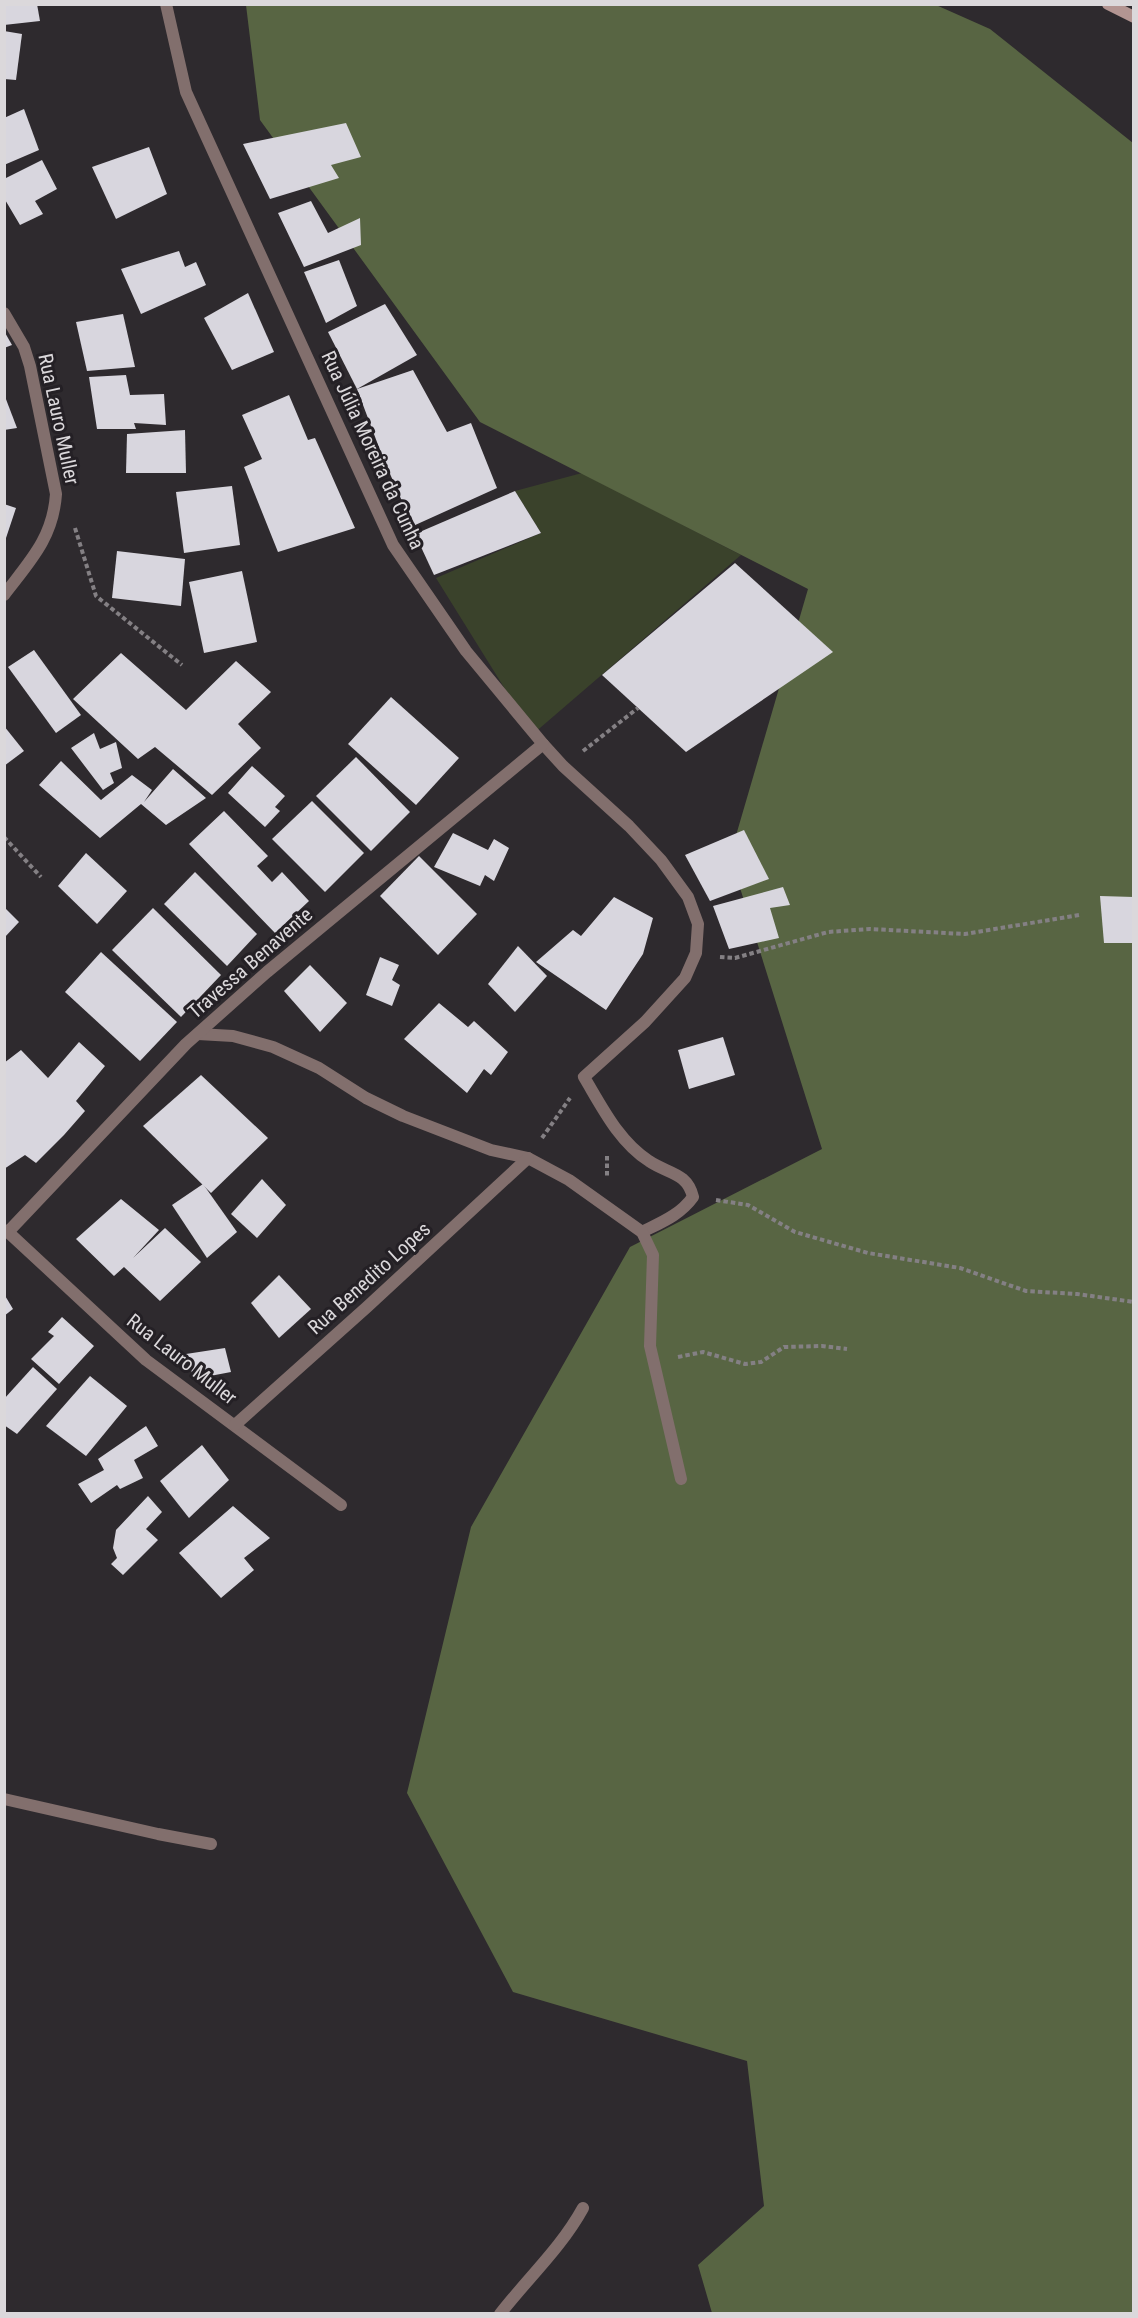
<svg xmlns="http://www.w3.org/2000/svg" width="1138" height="2318" font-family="'Roboto Condensed',sans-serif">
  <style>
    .green { fill: #3a422b }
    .forest { fill: #586543 }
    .building { fill: #d8d6de }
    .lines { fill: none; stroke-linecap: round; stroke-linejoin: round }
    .path { stroke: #848084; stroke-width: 4; stroke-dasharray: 4.5 3; stroke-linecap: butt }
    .service { stroke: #826f6d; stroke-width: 12 }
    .minor { stroke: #826f6d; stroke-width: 12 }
    .secondary { stroke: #b39592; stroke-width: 12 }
    .labels { text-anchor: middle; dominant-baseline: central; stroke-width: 6; stroke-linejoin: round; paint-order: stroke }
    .street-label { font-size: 20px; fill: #dbd8db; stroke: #242025 }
  </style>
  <rect width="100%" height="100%" fill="#2e2a2e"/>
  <!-- green -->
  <path class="green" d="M582 473 741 555 533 734 436 578 541 533 515 491Z"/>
  <!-- forest -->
  <path class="forest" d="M246 5H936L990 29 1133 143V2313H712L698 2265 764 2206 747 2061 513 1992 407 1793 471 1527 630 1247 822 1149 730 856 808 589 480 422 260 120Z"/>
  <!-- building -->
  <g class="building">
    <path d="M4 4H37L40 21 4 25Z"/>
    <path d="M4 31 22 34 16 80 4 79Z"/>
    <path d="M24 109 39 150 4 165V118Z"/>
    <path d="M346 123 361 157 331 165 339 178 270 199 243 144Z"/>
    <path d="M149 147 167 194 116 219 92 167Z"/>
    <path d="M42 160 57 189 35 201 43 214 20 225 4 198V179Z"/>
    <path d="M311 201 328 233 360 218 361 245 304 267 278 213Z"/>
    <path d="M179 251 185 267 196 262 206 285 141 314 121 269Z"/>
    <path d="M339 260 357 306 326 323 304 272Z"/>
    <path d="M248 293 274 352 232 370 204 318Z"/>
    <path d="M385 304 417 355 357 389 328 332Z"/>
    <path d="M123 314 135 367 87 371 76 322Z"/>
    <path d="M4 331 12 345 4 348Z"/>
    <path d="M413 370 447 432 471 423 497 488 413 526 383 458 357 389Z"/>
    <path d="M126 375 130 395 164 394 166 425 134 423 136 429H97L89 377Z"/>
    <path d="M4 394 17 428 4 430Z"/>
    <path d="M289 395 308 440 315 438 355 528 278 552 244 467 262 459 242 415Z"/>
    <path d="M185 430 186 473H126L127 434Z"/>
    <path d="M232 486 240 545 184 553 176 492Z"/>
    <path d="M515 491 541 533 434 575 415 534Z"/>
    <path d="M4 504 16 508 5 541H4Z"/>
    <path d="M117 551 185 559 181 606 112 598Z"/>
    <path d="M735 563 833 652 686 752 602 675Z"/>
    <path d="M242 571 257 642 204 653 189 582Z"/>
    <path d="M34 650 81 715 56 733 8 667Z"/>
    <path d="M121 653 186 710 236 661 271 692 238 724 261 748 212 795 155 747 138 759 73 699Z"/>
    <path d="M391 697 459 758 416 805 348 744Z"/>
    <path d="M4 726 24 751 4 766Z"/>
    <path d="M94 733 100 749 116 742 122 768 110 773 114 783 103 790 71 748Z"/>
    <path d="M356 757 410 812 371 851 316 796Z"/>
    <path d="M61 761 101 800 132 775 152 790 144 802 173 769 206 798 166 825 141 804 100 838 39 785Z"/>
    <path d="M252 766 285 796 275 807 280 811 265 827 228 793Z"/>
    <path d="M312 801 364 853 325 892 272 839Z"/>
    <path d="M224 811 268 856 257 866 272 882 282 872 309 901 275 933 189 844Z"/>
    <path d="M744 830 769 879 710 901 685 855Z"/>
    <path d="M453 833 488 850 494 839 509 848 494 881 485 875 480 886 434 867Z"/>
    <path d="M86 853 127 891 97 924 58 886Z"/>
    <path d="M419 856 477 914 438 955 380 896Z"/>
    <path d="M195 872 257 934 227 966 164 904Z"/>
    <path d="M783 887 790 905 770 908 779 938 729 949 713 906Z"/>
    <path d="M1100 896 1134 897V943H1104Z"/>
    <path d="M614 897 653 918 643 954 606 1010 536 962 573 930 581 936Z"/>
    <path d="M4 907 19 922 4 938Z"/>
    <path d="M153 908 221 975 181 1017 112 950Z"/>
    <path d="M518 946 547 976 515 1012 488 984Z"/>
    <path d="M101 952 177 1022 140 1061 65 992Z"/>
    <path d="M380 957 399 965 392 980 400 985 392 1006 366 995Z"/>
    <path d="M310 965 347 1003 320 1032 284 991Z"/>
    <path d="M439 1003 468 1027 474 1021 508 1052 491 1075 484 1069 467 1093 404 1039Z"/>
    <path d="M723 1037 735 1075 689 1089 678 1050Z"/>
    <path d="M79 1042 105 1066 76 1101 85 1111 64 1135 36 1163 25 1155 4 1169V1063L21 1050 48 1078Z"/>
    <path d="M201 1075 268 1138 211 1193 143 1126Z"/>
    <path d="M262 1179 286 1205 257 1238 231 1214Z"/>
    <path d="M203 1184 237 1232 207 1258 172 1205Z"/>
    <path d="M121 1199 159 1230 133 1258 165 1228 201 1262 160 1301 124 1267 114 1276 76 1239Z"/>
    <path d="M279 1275 311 1309 279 1338 251 1303Z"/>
    <path d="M4 1294 13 1309 4 1316Z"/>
    <path d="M62 1317 94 1346 59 1384 31 1359 54 1336 48 1332Z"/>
    <path d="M225 1348 231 1372 194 1379 186 1354Z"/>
    <path d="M33 1367 57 1389 17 1434 4 1425V1399Z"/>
    <path d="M90 1376 127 1406 86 1456 46 1426Z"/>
    <path d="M146 1426 158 1446 134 1460 143 1478 120 1489 117 1485 91 1503 78 1484 104 1470 98 1459Z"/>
    <path d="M202 1445 229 1480 189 1518 160 1481Z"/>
    <path d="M148 1496 162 1512 146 1529 158 1540 123 1575 111 1564 117 1558 113 1548 116 1530Z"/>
    <path d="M233 1506 270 1538 244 1558 254 1570 221 1598 179 1553Z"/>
  </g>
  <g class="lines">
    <!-- path -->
    <g class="path">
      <path d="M75 528 96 596 182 665"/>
      <path d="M583 751 638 708"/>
      <path d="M4 837 41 877"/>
      <path d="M720 957 735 958 828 932 870 929 965 934 1079 915"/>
      <path d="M542 1138 570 1098"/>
      <path d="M607 1156V1178"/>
      <path d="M716 1200 748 1205 795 1232 868 1253 960 1268 1026 1291 1077 1294 1134 1302"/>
      <path d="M678 1357 703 1352 745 1364 761 1362 784 1347 822 1346 847 1349"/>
    </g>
    <!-- service -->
    <path class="service" d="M4 1799 158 1834 211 1844"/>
    <!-- minor -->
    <g class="minor">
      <path d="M166 4 186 92 393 545 466 651 543 744 563 766 629 826 661 860 688 897 698 924 696 953 685 978 645 1022 584 1077C602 1107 619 1142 649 1161 668 1174 687 1172 693 1197 680 1215 662 1222 642 1232"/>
      <path d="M4 313 24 347 30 366 56 494C53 538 30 561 4 595"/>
      <path d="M198 1034 233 1036 273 1047 319 1068 366 1098 403 1116 491 1150 528 1158 569 1180 642 1232 653 1255 650 1346 681 1479"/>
      <path d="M4 1230 8 1232 186 1044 267 972 543 744"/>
      <path d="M8 1232 146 1360 341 1505"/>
      <path d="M235 1425 367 1307 528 1158"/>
      <path d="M500 2314C528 2278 561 2248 583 2208"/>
    </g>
    <!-- secondary -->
    <path class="secondary" d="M1108 4 1134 17"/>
  </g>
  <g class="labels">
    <!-- street labels -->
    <g class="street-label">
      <text transform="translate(59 419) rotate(78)">Rua Lauro Muller</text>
      <text transform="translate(373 450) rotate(65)">Rua Júlia Moreira da Cunha</text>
      <text transform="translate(250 963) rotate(-41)">Travessa Benavente</text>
      <text transform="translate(369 1278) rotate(-42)">Rua Benedito Lopes</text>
      <text transform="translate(182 1359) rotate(38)">Rua Lauro Muller</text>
    </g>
  </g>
  <!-- border -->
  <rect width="1138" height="2318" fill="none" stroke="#dbd8db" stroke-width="12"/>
</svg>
